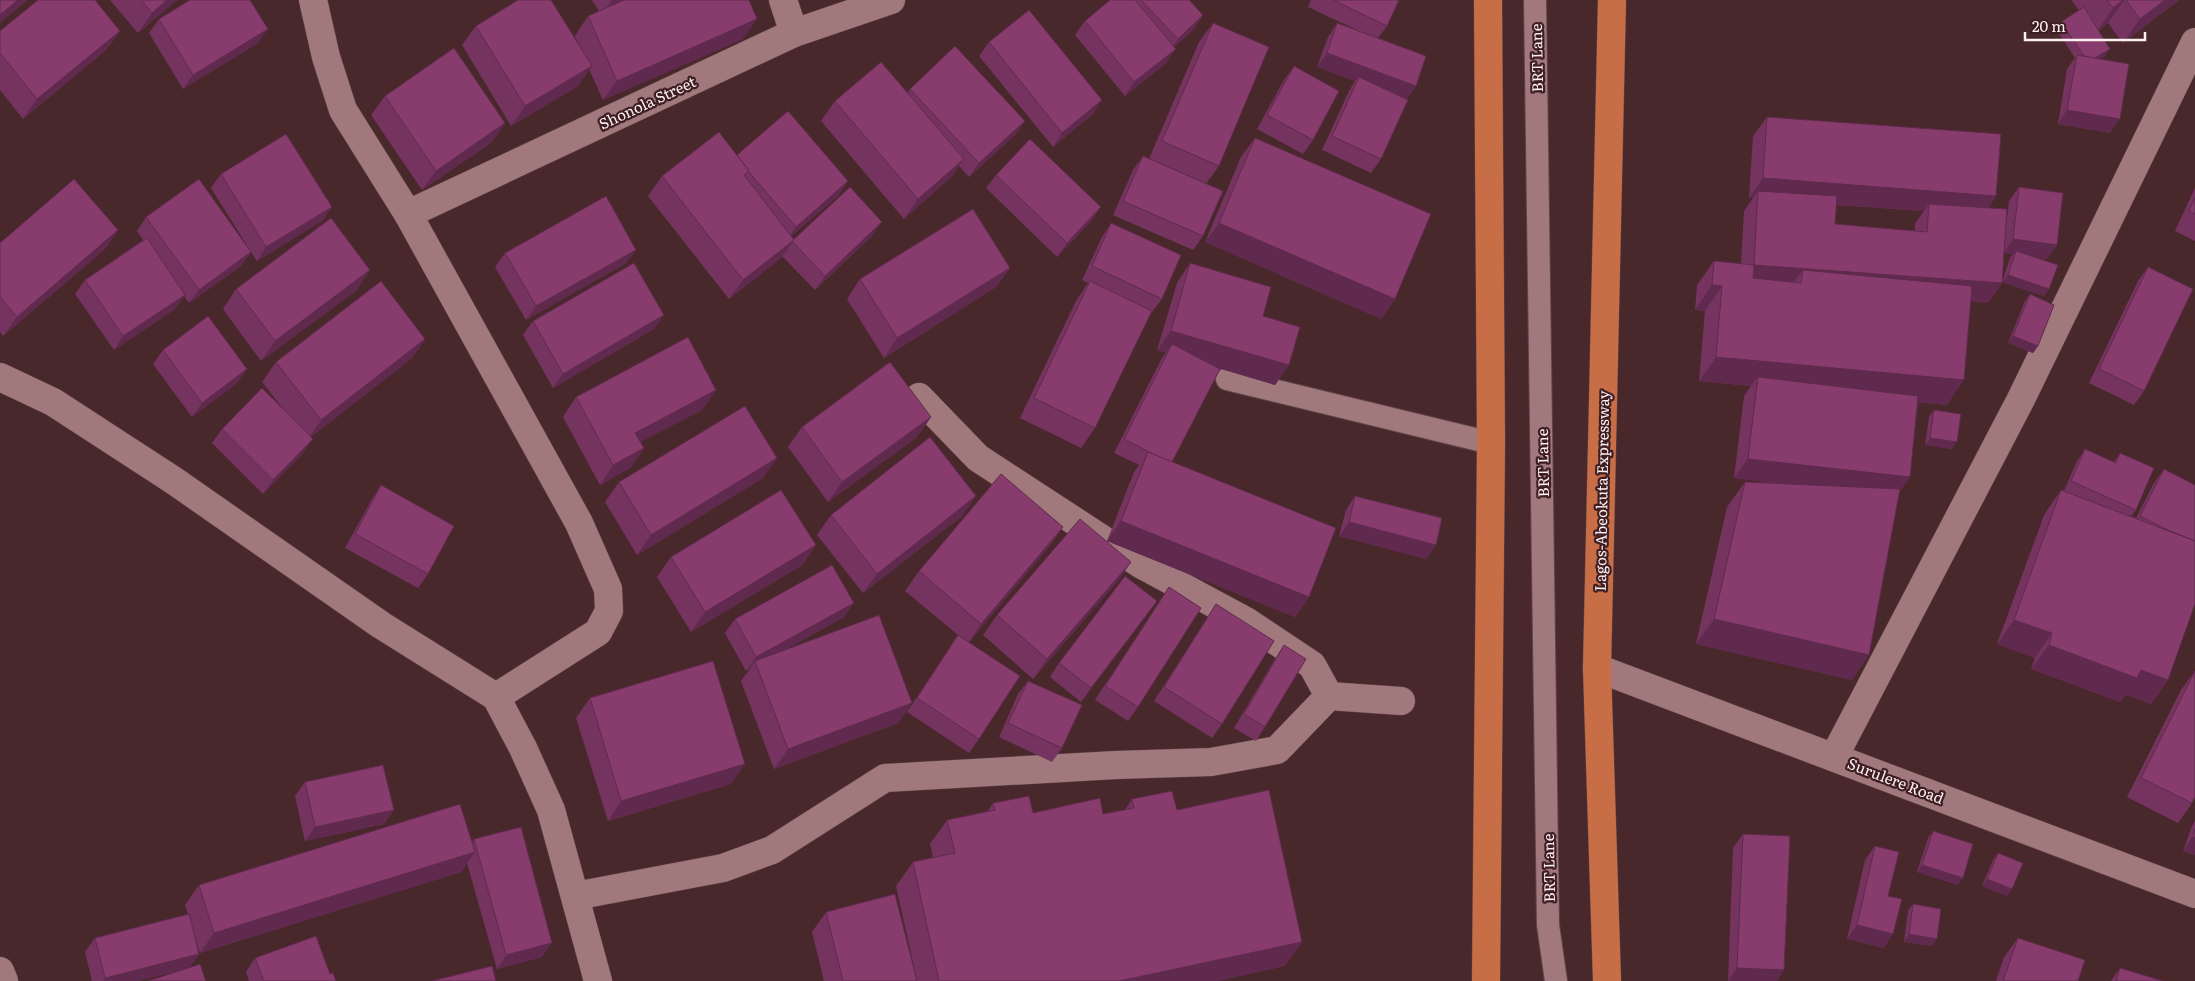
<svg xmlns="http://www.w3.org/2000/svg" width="2195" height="981" font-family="Literata,serif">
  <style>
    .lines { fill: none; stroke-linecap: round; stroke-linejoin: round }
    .service-casing { stroke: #604649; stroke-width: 24 }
    .minor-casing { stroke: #604649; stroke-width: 29 }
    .trunk-casing { stroke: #604649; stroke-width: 29 }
    .service { stroke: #a1797c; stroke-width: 22 }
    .minor { stroke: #a1797c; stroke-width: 28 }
    .trunk { stroke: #c86e46; stroke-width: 28 }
    .wall { fill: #75345f; fill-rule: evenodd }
    .shaded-wall { fill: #5f2a4d }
    .building { fill: #883c6e; stroke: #5f2a4d }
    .labels { text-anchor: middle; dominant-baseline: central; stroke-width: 4.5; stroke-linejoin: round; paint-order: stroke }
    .street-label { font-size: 15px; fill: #fdeff0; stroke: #3e1e22 }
  </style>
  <rect width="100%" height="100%" fill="#49282b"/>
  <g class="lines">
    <defs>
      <g id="service">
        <path d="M1535 0 1548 925 1556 981"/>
        <path d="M1227 379 1491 443"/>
      </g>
      <g id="minor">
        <path d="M313 0 326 57 343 110 408 214 579 523 608 589 609 611 598 632 496 697"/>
        <path d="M783 0 794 33"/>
        <path d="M408 214 794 33 891 0"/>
        <path d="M0 377 53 402 173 480 381 625 496 697 523 748 551 810 598 981"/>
        <path d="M919 397 978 458 1142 565 1246 621 1312 665 1329 696"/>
        <path d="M1597 668 2195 894"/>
        <path d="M1329 696 1401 701"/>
        <path d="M1834 757 2021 399 2195 42"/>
        <path d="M575 896 723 868 772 850 885 778 1116 765 1211 762 1277 750 1329 696"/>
        <path d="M0 971 4 981"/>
      </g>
      <g id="trunk">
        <path d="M1486 981 1491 443 1488 0"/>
        <path d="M1607 981 1597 668 1612 0"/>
      </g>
    </defs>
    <!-- service casing -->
    <use href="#service" class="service-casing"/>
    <!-- minor casing -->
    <use href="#minor" class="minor-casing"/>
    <!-- trunk casing -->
    <use href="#trunk" class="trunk-casing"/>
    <!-- service -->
    <use href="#service" class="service"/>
    <!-- minor -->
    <use href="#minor" class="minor"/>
    <!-- trunk -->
    <use href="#trunk" class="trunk"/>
  </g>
  <!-- wall -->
  <g class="wall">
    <path d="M110 0H177L138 33Z"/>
    <path d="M592 0H749L743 39 603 100 589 69 578 86 511 126 462 45 476 26 578 44 575 36 588 16 599 11Z"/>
    <path d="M1110 0H1189L1203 15 1194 29 1174 47 1166 63 1125 96 1075 35 1085 21Z"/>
    <path d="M1311 0H1399L1387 26 1378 38 1416 86 1407 99 1381 159 1371 173 1322 150 1349 91 1355 81 1317 67 1328 37 1337 23 1359 31 1308 7Z"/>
    <path d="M2071 0H2179L2123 43 2108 23 2098 31 2105 56 2100 59 2110 133 2058 124 2067 69 2075 58 2056 29 2061 22 2079 10Z"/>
    <path d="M159 19 258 43 183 89 149 33Z"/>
    <path d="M1213 23 1219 166 1206 184 1203 236 1193 250 1113 215 1133 170 1143 156 1149 159 1199 42Z"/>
    <path d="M0 31H120L106 50 23 119 0 90Z"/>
    <path d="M989 42 1093 114 1053 147 979 56Z"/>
    <path d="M1294 66 1313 140 1303 154 1257 129 1284 80Z"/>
    <path d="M910 89 1025 121 1015 135 969 177 959 166 950 178 904 219 821 121 835 101 907 93Z"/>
    <path d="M385 96 505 123 491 143 422 190 371 115Z"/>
    <path d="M1767 117 1996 196 1988 208 2005 233 2009 201 2019 187 2047 259 2032 257 2049 289 2044 296 2002 282 2010 258 2013 254 2004 253 2002 283 1988 303 1971 301 1947 405 1918 402 1910 477 1899 492 1852 680 1696 644 1727 507 1745 482 1781 484 1734 478 1744 396 1751 386 1699 381 1705 311 1695 310 1697 285 1714 261 1741 264 1744 211 1753 198H1749L1753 136ZM1836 205 1924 211 1915 223V231L1835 224Z"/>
    <path d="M1255 138 1395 299 1381 319 1205 242 1241 157Z"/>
    <path d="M737 155 839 195 791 236 794 240 872 236 815 290 782 256 780 259 729 299 648 196 662 176Z"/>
    <path d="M221 174 332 207 322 221 257 261 251 252 241 266 189 303 184 296 175 309 114 350 75 294 85 280 143 240 137 231 146 217 248 247 211 188Z"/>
    <path d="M996 175 1092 220 1057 257 986 188Z"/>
    <path d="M2195 188V241L2175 231Z"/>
    <path d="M1111 223 1162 299 1152 312H1151L1095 428 1081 448 1020 418 1076 301 1088 283 1082 280 1102 237Z"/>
    <path d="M118 230 104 250 3 336 0 332V243Z"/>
    <path d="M636 250 626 263 526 320 495 267 505 253Z"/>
    <path d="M1190 263 1263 316 1289 365 1275 385 1218 368 1172 462 1309 597 1295 617 1107 541 1134 472 1139 465 1114 453 1162 358 1166 353 1157 350 1177 283Z"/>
    <path d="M2148 267 2144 391 2134 405 2089 383 2138 281Z"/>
    <path d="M1010 268 996 287 884 358 847 299 860 279Z"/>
    <path d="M236 289 357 290 261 361 223 309Z"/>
    <path d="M2030 294 2038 346 2033 353 2008 343 2025 301Z"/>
    <path d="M533 321 654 329 553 388 523 335Z"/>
    <path d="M425 339 412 358 311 437 303 453 263 494 212 443 222 429 284 410 262 382 276 362Z"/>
    <path d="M163 350 237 383 192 417 153 364Z"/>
    <path d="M716 390 702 410 640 442 644 448 630 468 600 485 563 417 576 397Z"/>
    <path d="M1934 410 1952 449 1925 445 1929 417Z"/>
    <path d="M931 417 917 437 828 502 788 447 802 427Z"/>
    <path d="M2085 449 2114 462 2120 453 2136 510 2131 516 2136 518 2154 483 2164 469 2168 680 2151 704 2126 695 2120 702 2031 669 2035 658 1997 644 2044 515 2061 490 2064 491 2076 463Z"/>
    <path d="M777 458 763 478 637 555 605 502 619 482Z"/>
    <path d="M381 485 428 574 418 588 345 548 372 499Z"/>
    <path d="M976 496 962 516 863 593 817 535 831 515Z"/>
    <path d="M1355 496 1436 545 1426 559 1339 536 1346 510Z"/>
    <path d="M1063 527 1049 547 969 642 979 739 969 753 907 712 958 635 905 591 919 571Z"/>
    <path d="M816 545 802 565 691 632 657 577 671 557Z"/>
    <path d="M1131 562 1117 582 1033 679 983 635 997 615Z"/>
    <path d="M1169 587 1138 707 1128 721 1095 700Z"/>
    <path d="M1216 604 1222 724 1212 738 1154 701 1207 618Z"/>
    <path d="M1147 615 1081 702 1050 677 1059 663Z"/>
    <path d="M844 617 781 652 912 703 898 723 774 769 741 681 750 669 746 671 725 633 735 619Z"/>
    <path d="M1284 645 1265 727 1256 741 1234 728 1275 659Z"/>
    <path d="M2195 671 2192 803 2178 823 2127 797 2181 690Z"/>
    <path d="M1028 681 1062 748 1052 762 999 737 1018 694Z"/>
    <path d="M590 698 731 784 608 821 576 718Z"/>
    <path d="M305 782 394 810 384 824 305 841 295 796Z"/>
    <path d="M1132 799 1177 810 1285 966 1217 981H824L812 932 826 912 914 967 896 886 913 862 933 857 930 844 947 820 988 811 993 803 1033 813 1103 814 1125 810Z"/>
    <path d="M2195 821V855L2183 851 2192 826Z"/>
    <path d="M1933 831 1958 885 1917 872 1928 838Z"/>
    <path d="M1743 834 1777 981H1728L1733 848Z"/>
    <path d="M474 839 542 957 497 969 467 863 461 872 200 953 190 921 199 954 189 968 138 981H92L85 952 95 938 188 914 185 905 199 885 472 843Z"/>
    <path d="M1875 846 1888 896 1884 948 1847 939 1865 860Z"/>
    <path d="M1998 853 2012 889 2007 896 1982 886 1993 860Z"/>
    <path d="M1913 904 1932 946 1904 942 1908 911Z"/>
    <path d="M2018 938 2078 981H1996L2004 957Z"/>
    <path d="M255 958 330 974 336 981H249L246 972Z"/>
    <path d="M2120 968 2163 981H2111Z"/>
  </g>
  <!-- shaded-wall -->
  <g class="shaded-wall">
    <path d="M18 0H28L0 23V15Z"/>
    <path d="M167 0H177L138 33 152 13Z"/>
    <path d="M612 0H630L601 16Z"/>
    <path d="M2123 0H2124L2108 23 2096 33 2113 8Z"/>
    <path d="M2165 0H2179L2123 43 2140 19Z"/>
    <path d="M1203 15 1194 29 1168 53 1178 39Z"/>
    <path d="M757 19 743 39 603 100 617 81Z"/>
    <path d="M268 29 258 43 183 89 193 75Z"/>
    <path d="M120 31 106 50 23 119 37 99Z"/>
    <path d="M1176 49 1166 63 1125 96 1134 82Z"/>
    <path d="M2110 49 2105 56 2083 70 2088 63Z"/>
    <path d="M1327 53 1416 86 1406 100 1359 77 1355 81 1317 67Z"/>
    <path d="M592 66 578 86 511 126 525 106Z"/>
    <path d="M1102 100 1093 114 1053 147 1062 133Z"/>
    <path d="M2067 110 2120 119 2110 133 2058 124Z"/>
    <path d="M1025 121 1015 135 969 177 979 163Z"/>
    <path d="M505 123 491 143 422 190 436 171Z"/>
    <path d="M964 159 950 178 904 219 918 199Z"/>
    <path d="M1763 178 1996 196 1982 216 1929 204 1924 211 1758 199V191L1753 198H1749Z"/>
    <path d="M848 181 839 195 786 241 796 227Z"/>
    <path d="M332 207 322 221 257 261 266 247Z"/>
    <path d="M1101 207 1092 220 1057 257 1067 243Z"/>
    <path d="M882 222 872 236 815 290 825 276Z"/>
    <path d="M1219 223 1395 299 1381 319 1205 242Z"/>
    <path d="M118 230 104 250 3 336 17 317Z"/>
    <path d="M2013 239 2057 245 2047 259 2014 254 2016 251 2013 254 2003 253Z"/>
    <path d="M794 240 780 259 729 299 743 280Z"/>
    <path d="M636 250 626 263 526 320 536 306Z"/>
    <path d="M251 252 241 266 189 303 199 290Z"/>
    <path d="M1754 265 2002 283 1988 303 1798 289 1801 283 1803 270 1790 288 1740 284Z"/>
    <path d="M1010 268 996 287 884 358 897 338Z"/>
    <path d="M370 270 357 290 261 361 275 341Z"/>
    <path d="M2008 275 2049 289 2044 296 2002 282Z"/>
    <path d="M1712 285 1722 286 1705 311 1695 310Z"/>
    <path d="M185 295 175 309 114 350 123 336Z"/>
    <path d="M664 315 654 329 553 388 563 374Z"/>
    <path d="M1171 331 1289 365 1275 385 1167 353 1172 344 1166 353 1157 350Z"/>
    <path d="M2013 336 2038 346 2033 353 2008 343Z"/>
    <path d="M425 339 412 358 307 440 321 420Z"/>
    <path d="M1716 357 1964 380 1947 405 1756 387 1758 377 1751 386 1699 381Z"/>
    <path d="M247 369 237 383 192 417 202 403Z"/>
    <path d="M716 390 702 410 621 452 635 433Z"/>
    <path d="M931 417 917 437 828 502 842 482Z"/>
    <path d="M1930 438 1957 442 1952 449 1925 445Z"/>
    <path d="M313 439 303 453 263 494 273 480Z"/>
    <path d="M644 448 630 468 600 485 613 465Z"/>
    <path d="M777 458 763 478 637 555 651 535Z"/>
    <path d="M1748 459 1910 477 1896 497 1734 478Z"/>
    <path d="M976 496 962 516 863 593 877 574Z"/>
    <path d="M1121 521 1309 597 1295 617 1107 541Z"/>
    <path d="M1349 522 1436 545 1426 559 1339 536Z"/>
    <path d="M1063 527 1049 547 968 643 981 624Z"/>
    <path d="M816 545 802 565 691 632 705 612Z"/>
    <path d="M1131 562 1117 582 1033 679 1047 659Z"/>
    <path d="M1157 601 1147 615 1081 702 1091 688Z"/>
    <path d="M854 603 844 617 757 665 755 661 750 669 746 671 756 657Z"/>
    <path d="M1714 619 1869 655 1852 680 1696 644Z"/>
    <path d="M2014 620 2052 633 2035 658 1997 644Z"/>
    <path d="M2049 645 2141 670 2168 680 2151 704 2126 695 2120 702 2031 669Z"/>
    <path d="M912 703 898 723 774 769 788 749Z"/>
    <path d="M745 764 731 784 608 821 621 801Z"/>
    <path d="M394 810 384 824 305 841 315 827Z"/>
    <path d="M2192 837 2195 838V855L2183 851Z"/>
    <path d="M475 852 461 872 200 953 214 933Z"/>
    <path d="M1922 865 1963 878 1958 885 1917 872Z"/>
    <path d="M1987 879 2012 889 2007 896 1982 886Z"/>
    <path d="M1857 925 1893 934 1884 948 1847 939Z"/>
    <path d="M1909 934 1937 939 1932 946 1904 942Z"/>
    <path d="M1302 942 1285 966 1217 981H1119Z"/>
    <path d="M552 943 542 957 497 969 506 955Z"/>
    <path d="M199 954 189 968 138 981H103L105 978Z"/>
    <path d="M1737 968 1784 970 1777 981H1728Z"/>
  </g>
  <!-- building -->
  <g class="building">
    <path d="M0 0H18L0 15Z"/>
    <path d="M38 0H95L120 31 37 99 0 53V31Z"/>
    <path d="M141 0H167L152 13Z"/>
    <path d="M190 0H250L268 29 193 75 159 19Z"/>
    <path d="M518 0H551L592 66 525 106 476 26Z"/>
    <path d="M624 0H749L757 19 617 81 588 16Z"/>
    <path d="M1110 0H1135L1176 49 1134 82 1085 21Z"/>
    <path d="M1141 0H1189L1203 15 1178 39Z"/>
    <path d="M1333 0H1399L1387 26Z"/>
    <path d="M2107 0H2123L2113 8Z"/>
    <path d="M2126 0H2165L2140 19Z"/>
    <path d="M2084 7 2110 49 2095 58 2084 56 2061 22Z"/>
    <path d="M1029 10 1102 100 1062 133 989 42Z"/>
    <path d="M1213 23 1269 47 1219 166 1162 141Z"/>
    <path d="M1337 23 1426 56 1416 86 1327 53Z"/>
    <path d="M955 46 1025 121 979 163 910 89Z"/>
    <path d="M454 48 505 123 436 171 385 96Z"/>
    <path d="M2077 55 2129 64 2120 119 2067 110Z"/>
    <path d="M881 62 964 159 918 199 835 101Z"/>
    <path d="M1294 66 1339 91 1313 140 1267 115Z"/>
    <path d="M1359 77 1408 100 1381 159 1332 136Z"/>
    <path d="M788 111 848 181 796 227 748 171H749L737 155Z"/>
    <path d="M1767 117 2001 134 1996 196 1763 178Z"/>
    <path d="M719 132 749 171 744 175 794 240 743 280 662 176Z"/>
    <path d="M286 134 332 207 266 247 221 174Z"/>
    <path d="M1255 138 1431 214 1395 299 1219 223Z"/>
    <path d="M1030 139 1101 207 1067 243 996 175Z"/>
    <path d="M1143 156 1223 191 1203 236 1123 201Z"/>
    <path d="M74 179 118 230 17 317 0 297V243Z"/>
    <path d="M199 179 251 252 199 290 146 217Z"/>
    <path d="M850 187 882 222 825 276 792 241Z"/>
    <path d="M2019 187 2063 193 2057 245 2013 239Z"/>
    <path d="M1758 191 1837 196 1835 224 1927 232 1929 204 2007 209 2002 283 1754 265Z"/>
    <path d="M606 196 636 250 536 306 505 253Z"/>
    <path d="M2195 198V214L2189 211Z"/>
    <path d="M973 209 1010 268 897 338 860 279Z"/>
    <path d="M331 218 370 270 275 341 236 289Z"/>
    <path d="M1111 223 1181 255 1162 299 1092 266Z"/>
    <path d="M147 238 185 295 123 336 85 280Z"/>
    <path d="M2016 251 2058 265 2049 289 2008 275Z"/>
    <path d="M1714 261 1754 265 1753 278 1801 283 1803 270 1972 286 1964 380 1716 357 1722 286 1712 285Z"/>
    <path d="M634 263 664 315 563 374 533 321Z"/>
    <path d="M1190 263 1271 287 1263 316 1300 327 1289 365 1171 331Z"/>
    <path d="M2148 267 2193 289 2144 391 2099 369Z"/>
    <path d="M381 281 425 339 321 420 276 362Z"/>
    <path d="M1090 281 1152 311 1095 428 1034 398Z"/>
    <path d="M2030 294 2054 305 2038 346 2013 336Z"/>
    <path d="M208 316 247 369 202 403 163 350Z"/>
    <path d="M688 337 716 390 635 433 644 448 613 465 576 397Z"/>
    <path d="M1172 344 1220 369 1172 462 1161 458 1124 439Z"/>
    <path d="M890 362 931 417 842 482 802 427Z"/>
    <path d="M1758 377 1918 396 1910 477 1748 459Z"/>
    <path d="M262 388 313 439 273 480 222 429Z"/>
    <path d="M745 406 777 458 651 535 619 482Z"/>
    <path d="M1934 410 1961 414 1957 442 1930 438Z"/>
    <path d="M930 437 976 496 877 574 831 515Z"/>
    <path d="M2085 449 2116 463 2120 453 2154 468 2136 510 2071 481Z"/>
    <path d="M1148 452 1336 528 1309 597 1121 521Z"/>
    <path d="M2164 469 2195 485V541L2168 530 2140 516Z"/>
    <path d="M1001 474 1063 527 981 624 919 571Z"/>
    <path d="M1745 482 1900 489 1869 655 1714 619Z"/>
    <path d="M381 485 454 526 428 574 355 534Z"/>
    <path d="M781 490 816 545 705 612 671 557Z"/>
    <path d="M2061 490 2195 541V604L2168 680 2141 670 2137 678 2049 645 2052 633 2014 620Z"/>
    <path d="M1355 496 1442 518 1436 545 1349 522Z"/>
    <path d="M1080 519 1131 562 1047 659 997 615Z"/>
    <path d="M832 565 854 603 756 657 735 619Z"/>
    <path d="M1125 576 1157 601 1091 688 1059 663Z"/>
    <path d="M1169 587 1201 608 1138 707 1105 686Z"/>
    <path d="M1216 604 1274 641 1222 724 1164 687Z"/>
    <path d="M879 615 912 703 788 749 755 661Z"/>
    <path d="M958 635 1020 676 979 739 917 698Z"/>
    <path d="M1284 645 1306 659 1265 727 1244 714Z"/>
    <path d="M713 661 745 764 621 801 590 698Z"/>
    <path d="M2195 671V797L2192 803 2141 778Z"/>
    <path d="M1028 681 1082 705 1062 748 1008 723Z"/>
    <path d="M383 765 394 810 315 827 305 782Z"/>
    <path d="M1269 790 1302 942 1119 981H939L913 862 955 853 947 820 995 810 993 803 1029 796 1033 813 1100 798 1103 814 1134 808 1132 799 1172 791 1177 810Z"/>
    <path d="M460 804 475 852 214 933 199 885Z"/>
    <path d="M521 827 552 943 506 955 474 839Z"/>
    <path d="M2195 830V838L2192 837Z"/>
    <path d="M1933 831 1973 844 1963 878 1922 865Z"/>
    <path d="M1743 834 1790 836 1784 970 1737 968Z"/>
    <path d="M1875 846 1899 852 1888 896 1902 899 1893 934 1857 925Z"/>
    <path d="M1998 853 2023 863 2012 889 1987 879Z"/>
    <path d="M895 894 917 981H843L826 912Z"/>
    <path d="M1913 904 1941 909 1937 939 1909 934Z"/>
    <path d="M189 914 199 954 105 978 95 938Z"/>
    <path d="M316 936 330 974 333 973 336 981H264L255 958Z"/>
    <path d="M2018 938 2085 960 2078 981H2003Z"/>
    <path d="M200 964 206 981H148Z"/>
    <path d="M492 966 496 981H432Z"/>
    <path d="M2120 968 2163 981H2116Z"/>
  </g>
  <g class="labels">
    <!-- street labels -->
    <g class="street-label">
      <text transform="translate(1536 58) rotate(-91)">BRT Lane</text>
      <text transform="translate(647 102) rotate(-25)">Shonola Street</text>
      <text transform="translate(1542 463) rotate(-91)">BRT Lane</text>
      <text transform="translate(1601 491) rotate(-89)">Lagos-Abeokuta Expressway</text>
      <text transform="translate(1896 780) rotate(21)">Surulere Road</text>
      <text transform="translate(1548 868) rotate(-91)">BRT Lane</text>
    </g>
  </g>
  <!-- scale -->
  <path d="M2025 32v8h120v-8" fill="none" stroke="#fdeff0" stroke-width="2.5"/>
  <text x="2032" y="32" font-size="15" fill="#fdeff0" stroke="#3e1e22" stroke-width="4" paint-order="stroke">20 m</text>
</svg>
